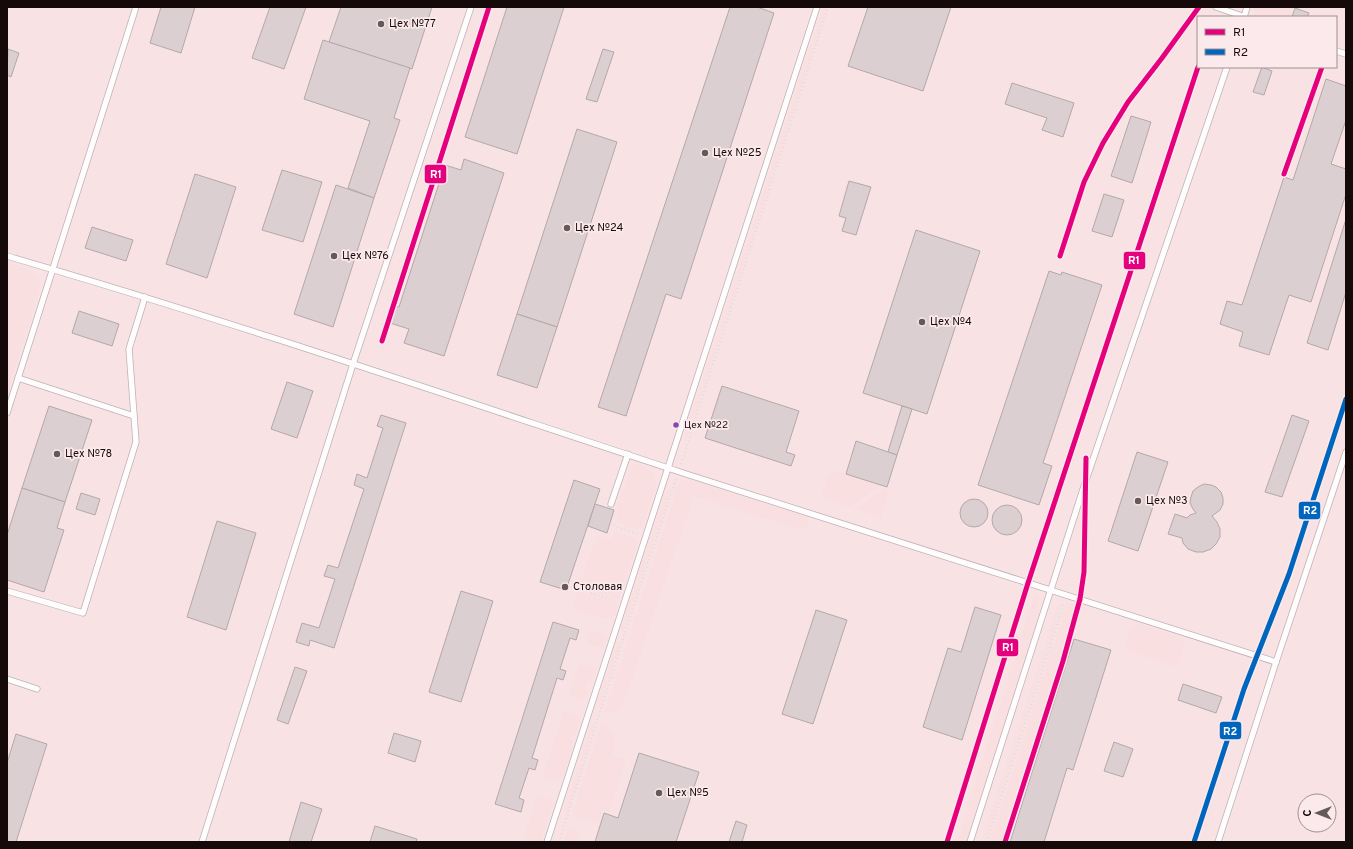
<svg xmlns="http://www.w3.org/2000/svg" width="1353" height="849" font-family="Overpass,sans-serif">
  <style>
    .built { fill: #f8e2e4; fill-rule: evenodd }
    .green { fill: #fadfe1 }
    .building { fill: #dccfd1; stroke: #b3a8a9 }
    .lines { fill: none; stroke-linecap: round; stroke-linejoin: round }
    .service-casing { stroke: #beb2b3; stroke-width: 7 }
    .path { stroke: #dedbdb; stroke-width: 2; stroke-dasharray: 1 3; stroke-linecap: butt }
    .service { stroke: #fefcfc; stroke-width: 5.5 }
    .rail-1-casing { stroke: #fbe9eb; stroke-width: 8 }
    .rail-2-casing { stroke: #fbe9eb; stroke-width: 8 }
    .rail-1 { stroke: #e5007d; stroke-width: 5 }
    .rail-2 { stroke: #0065bd; stroke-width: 5 }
    .poi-dot { fill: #65595a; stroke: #fbe9eb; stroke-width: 1.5 }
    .bus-dot { fill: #8e44ad; stroke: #fbe9eb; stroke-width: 1.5 }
    .labels { text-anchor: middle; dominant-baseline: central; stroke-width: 3.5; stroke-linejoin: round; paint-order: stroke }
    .bus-label { font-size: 10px; fill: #16090a; stroke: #fbe9eb; text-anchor: start }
    .poi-label { font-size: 11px; fill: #16090a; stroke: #fbe9eb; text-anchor: start }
    .line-badge { stroke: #fbe9eb; stroke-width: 1.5 }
    .badge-label { font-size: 11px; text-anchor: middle; font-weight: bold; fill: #fff }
  </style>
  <rect width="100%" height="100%" fill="#f7edee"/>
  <!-- built -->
  <path class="built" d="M7 7H1346V842H7ZM1198 17H1336V67H1198ZM1305 801H1329V825H1305Z"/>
  <!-- green -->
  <g class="green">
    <path d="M823 7H827L686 443 685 435Z"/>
    <path d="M1254 7H1294L1290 17H1256L1254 14Z"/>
    <path d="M7 263C25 269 39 267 40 289L7 392Z"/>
    <path d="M634 463C646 466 656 473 656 486L642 528C635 532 624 526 618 521V506L632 465Z"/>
    <path d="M840 472 881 485 848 507 821 498 828 476 831 473Z"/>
    <path d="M690 479 808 517C810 525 806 529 798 529L694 496 623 705C618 712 613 714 605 712L679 482Z"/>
    <path d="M672 487 623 633 622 631V625L666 492Z"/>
    <path d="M884 489 887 490V494L881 518 855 509Z"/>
    <path d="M614 531 634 538 638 542 619 600 579 586 597 535 611 539Z"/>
    <path d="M577 591 617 604C616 608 616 615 613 617 605 623 581 611 572 608Z"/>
    <path d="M1034 595 1038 599 1040 611 967 842H957Z"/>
    <path d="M1067 602 1076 604 1002 842H990Z"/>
    <path d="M1062 603 986 842H981L1057 607Z"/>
    <path d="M1140 624 1179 637 1183 639 1184 643 1178 667 1124 649C1127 640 1128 625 1140 624Z"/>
    <path d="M590 630 605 635 606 639 603 647C598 648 589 645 586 641Z"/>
    <path d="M619 642H621L599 709 597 704 616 644Z"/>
    <path d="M579 665C584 664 591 667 595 670L591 683 587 682 585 688 589 689 586 698 584 699 569 694Z"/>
    <path d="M567 712 580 717 575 736 572 735 570 740 574 742 562 779 554 782 544 778 543 775 563 714Z"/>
    <path d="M595 723 567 814 565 809 590 727 592 725Z"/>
    <path d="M601 724C617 730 616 742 613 756L626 760 609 813 603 811 598 824 572 815Z"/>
    <path d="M537 796C542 796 550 798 553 802L541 842H523L535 800Z"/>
    <path d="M568 828 582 833 579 842H564Z"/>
  </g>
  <!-- building -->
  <g class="building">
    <path d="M161 7H195L181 53 150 43Z"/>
    <path d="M270 7H306L284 69 252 58Z"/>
    <path d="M341 7H432L412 69 329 42Z"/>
    <path d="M507 7H564L517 154 465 137Z"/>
    <path d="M730 7H757L774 13 681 299 666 294 626 416 598 407Z"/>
    <path d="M868 7H951L923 91 848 66Z"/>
    <path d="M1295 8 1309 13 1307 17H1292Z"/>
    <path d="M323 40 410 68 394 118 400 120 374 198 348 188 370 121 304 99Z"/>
    <path d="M8 49 19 53 11 77 7 75Z"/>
    <path d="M603 49 614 52 597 102 586 99Z"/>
    <path d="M1262 67 1272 71 1264 95 1253 92Z"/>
    <path d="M1326 79 1346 86V120L1331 164 1346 169V194L1311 302 1289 295 1269 355 1239 346 1243 332 1220 324 1227 301 1242 305 1284 177 1293 180Z"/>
    <path d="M1012 83 1074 103 1063 137 1042 130 1047 118 1005 104Z"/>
    <path d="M1131 116 1151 122 1132 183 1111 176Z"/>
    <path d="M577 129 617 142 557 327 517 314Z"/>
    <path d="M464 159 504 173 444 356 404 343 409 329 390 323 395 306 399 307 445 165 461 170Z"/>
    <path d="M282 170 322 182 303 242 262 230Z"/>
    <path d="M195 174 236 187 207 278 166 264Z"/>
    <path d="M849 181 871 187 856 235 842 231 846 218 839 216Z"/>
    <path d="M336 185 374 198 333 327 294 314Z"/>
    <path d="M1104 194 1124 200 1112 237 1092 231Z"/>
    <path d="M1346 219V292L1328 350 1307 343Z"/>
    <path d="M92 227 133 240 126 261 85 248Z"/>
    <path d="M916 230 980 251 927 414 863 393Z"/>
    <path d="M1049 271 1061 275 1062 272 1102 285 1043 463 1052 466 1039 505 978 485Z"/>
    <path d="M79 311 119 324 112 346 72 333Z"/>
    <path d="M517 314 557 327 537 388 497 375Z"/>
    <path d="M287 382 313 391 297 438 271 429Z"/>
    <path d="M722 386 799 411 786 452 795 455 791 466 705 438Z"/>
    <path d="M49 406 92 420 65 502 22 488Z"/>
    <path d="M902 406 912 409 897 455 888 452Z"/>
    <path d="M381 415 406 423 334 648 310 640 309 646 296 642 302 623 319 628 335 579 324 576 328 565 338 568 364 489 354 485 357 474 367 478 383 428 377 426Z"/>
    <path d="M1292 415 1309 421 1282 497 1265 492Z"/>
    <path d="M856 441 897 455 887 487 846 474Z"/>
    <path d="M1137 452 1168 462 1138 551 1108 541Z"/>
    <path d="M574 480 600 489 566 590 540 582Z"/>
    <path d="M1204 484 1211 485 1216 487 1221 492 1223 498V504L1220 510 1212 516 1217 522 1220 529V537L1216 544 1211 549 1203 552H1196L1188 549 1183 543 1182 538 1168 534 1175 514 1187 518 1190 515 1196 513 1193 509 1190 503 1191 497 1193 491 1198 487Z"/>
    <path d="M22 488 65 502 57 528 64 530 44 592 7 580V535Z"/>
    <path d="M81 493 100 499 95 515 76 509Z"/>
    <circle cx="974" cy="513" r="14"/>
    <path d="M595 504 614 510 607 533 588 526Z"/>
    <circle cx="1007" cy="520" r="15"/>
    <path d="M217 521 256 533 226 630 187 617Z"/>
    <path d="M461 591 493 601 461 702 429 692Z"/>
    <path d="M975 607 1001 615 962 740 923 727 948 648 961 652Z"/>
    <path d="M816 610 847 620 813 724 782 714Z"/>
    <path d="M553 622 579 630 576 640 570 638 560 669 566 671 563 680 557 678 532 758 538 760 535 770 529 768 519 798 524 800 521 812 495 804Z"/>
    <path d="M1074 639 1111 650 1073 770 1067 768 1044 842H1010Z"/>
    <path d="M295 667 307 671 288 724 277 720Z"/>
    <path d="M1183 684 1222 697 1216 713 1178 700Z"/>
    <path d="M394 733 421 741 415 762 388 753Z"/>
    <path d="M16 734 47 744 16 842H7V763Z"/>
    <path d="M1114 742 1133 749 1123 777 1104 771Z"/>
    <path d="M639 753 699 772 676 842H595L604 813 618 818Z"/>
    <path d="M301 802 322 809 311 842H289Z"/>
    <path d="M736 821 747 825 742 842H729Z"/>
    <path d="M375 826 417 839 416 842H370Z"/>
  </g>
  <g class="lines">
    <defs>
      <g id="service">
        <path d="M1216 7 1245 17"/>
        <path d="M1244 17 1247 7"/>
        <path d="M1336 51 1346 54"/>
        <path d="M7 256C234 322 458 399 683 473 880 537 1078 598 1276 662"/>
        <path d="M18 378 134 416"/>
        <path d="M7 413 136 7"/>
        <path d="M611 504 628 454"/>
        <path d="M7 591 83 613 136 442 129 349 145 297"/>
        <path d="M7 679 37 689"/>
        <path d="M202 842 353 364 471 7"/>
        <path d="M547 842 817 7"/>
        <path d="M970 842 1085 483 1227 67"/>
        <path d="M1218 842 1276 662 1346 452"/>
      </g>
    </defs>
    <!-- service casing -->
    <use href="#service" class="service-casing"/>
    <!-- path -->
    <g class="path">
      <path d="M681 464 828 7"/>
      <path d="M611 522 617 527 638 534"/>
      <path d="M568 585 617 602"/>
      <path d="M559 842 625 633 676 479"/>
      <path d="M987 842 1064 603"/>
    </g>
    <!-- service -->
    <use href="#service" class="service"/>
    <defs>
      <g id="rail-1">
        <path d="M1284 174 1322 67"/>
        <path d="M1060 256 1084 182 1103 143 1128 102 1162 58 1199 7"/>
        <path d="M382 341 489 7"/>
        <path d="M947 842 1028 583 1198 67"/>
        <path d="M1005 842 1063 661 1080 599 1084 572 1086 458"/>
      </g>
      <path id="rail-2" d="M1194 842 1244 689 1289 574 1346 399"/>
    </defs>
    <!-- rail-1 casing -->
    <use href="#rail-1" class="rail-1-casing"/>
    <!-- rail-2 casing -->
    <use href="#rail-2" class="rail-2-casing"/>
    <!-- rail-1 -->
    <use href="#rail-1" class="rail-1"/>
    <!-- rail-2 -->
    <use href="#rail-2" class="rail-2"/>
  </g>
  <!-- markers -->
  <g class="poi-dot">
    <circle cx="381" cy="24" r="4"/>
    <circle cx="705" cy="153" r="4"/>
    <circle cx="567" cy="228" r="4"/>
    <circle cx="334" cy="256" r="4"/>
    <circle cx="922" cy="322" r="4"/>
    <circle cx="57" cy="454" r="4"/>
    <circle cx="1138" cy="501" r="4"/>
    <circle cx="565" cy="587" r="4"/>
    <circle cx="659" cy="793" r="4"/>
  </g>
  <circle class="bus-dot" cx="676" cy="425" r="3.5"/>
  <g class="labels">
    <!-- bus labels -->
    <g class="bus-label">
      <text x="684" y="425">Цех №22</text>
    </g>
    <!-- poi labels -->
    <g class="poi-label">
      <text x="389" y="24">Цех №77</text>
      <text x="713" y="153">Цех №25</text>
      <text x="575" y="228">Цех №24</text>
      <text x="342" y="256">Цех №76</text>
      <text x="930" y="322">Цех №4</text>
      <text x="65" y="454">Цех №78</text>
      <text x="1146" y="501">Цех №3</text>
      <text x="573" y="587">Столовая</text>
      <text x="667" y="793">Цех №5</text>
    </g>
  </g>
  <g class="line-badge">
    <rect x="424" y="164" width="23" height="20" rx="4" fill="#e5007d"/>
    <rect x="1123" y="251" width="23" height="19" rx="4" fill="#e5007d"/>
    <rect x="1298" y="501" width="23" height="19" rx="4" fill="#0065bd"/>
    <rect x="996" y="638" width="23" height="19" rx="4" fill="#e5007d"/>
    <rect x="1219" y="721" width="23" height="19" rx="4" fill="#0065bd"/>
  </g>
  <g class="badge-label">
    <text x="436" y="178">R1</text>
    <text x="1134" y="264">R1</text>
    <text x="1310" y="514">R2</text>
    <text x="1008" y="651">R1</text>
    <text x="1230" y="735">R2</text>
  </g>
  <!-- border -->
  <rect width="1353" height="849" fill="none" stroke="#16090a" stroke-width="16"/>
  <!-- legend -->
  <rect x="1197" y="16" width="140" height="52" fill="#fbe9eb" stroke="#9f8f91"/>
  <rect x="1205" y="29" width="20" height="6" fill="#e5007d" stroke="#9f8f91"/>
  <text x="1233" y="36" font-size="12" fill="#16090a">R1</text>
  <rect x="1205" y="49" width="20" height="6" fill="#0065bd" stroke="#9f8f91"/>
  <text x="1233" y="56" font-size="12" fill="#16090a">R2</text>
  <!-- north arrow -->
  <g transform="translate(1317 813) rotate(270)"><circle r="19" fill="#fbe9eb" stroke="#9f8f91"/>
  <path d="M0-3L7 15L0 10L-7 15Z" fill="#65595a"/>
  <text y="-6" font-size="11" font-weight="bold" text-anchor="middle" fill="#16090a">С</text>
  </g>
</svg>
